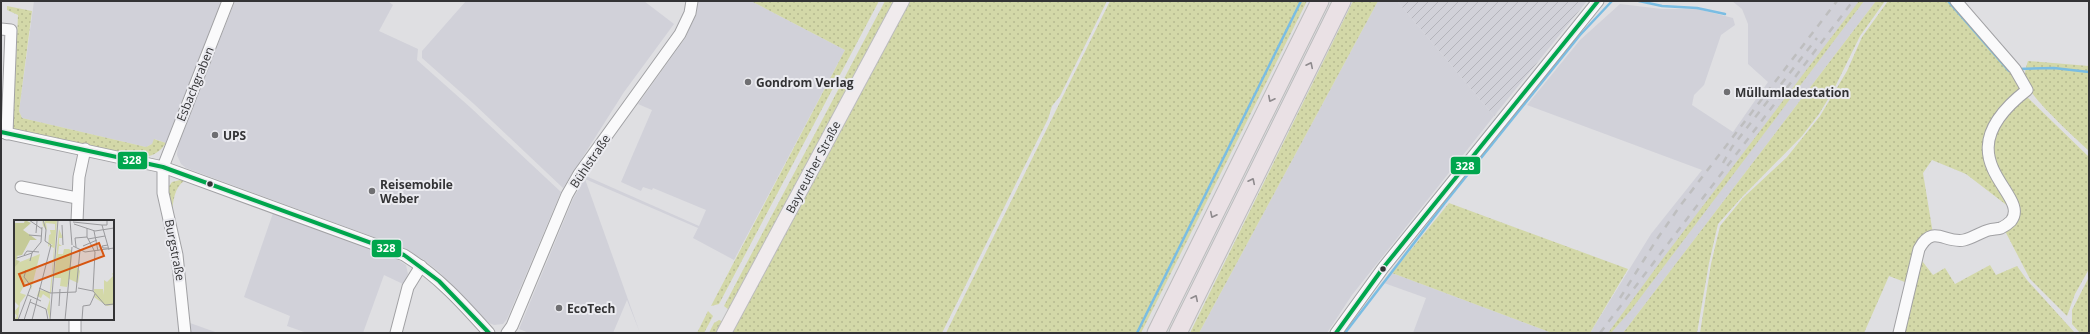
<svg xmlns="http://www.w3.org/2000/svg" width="2090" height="334" font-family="'Open Sans',sans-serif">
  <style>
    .built { fill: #d1d1d9 }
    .industrial { fill: url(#industrial-furrows) }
    .green { fill: url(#green-dots) }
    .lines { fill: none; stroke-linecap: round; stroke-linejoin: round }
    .stream { stroke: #7abde3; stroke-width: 2.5 }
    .minor-casing { stroke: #a1a1a4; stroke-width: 13 }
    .major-casing { stroke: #bcbcbd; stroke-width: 16 }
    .highway-casing { stroke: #bcbcbd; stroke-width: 19 }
    .minor { stroke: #fafafb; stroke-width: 11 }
    .major { stroke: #f0ebed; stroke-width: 14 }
    .highway { stroke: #eae1e5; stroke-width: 17 }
    .rail { stroke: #bebebf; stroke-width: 2.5; stroke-dasharray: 7 7; stroke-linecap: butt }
    .bus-1-casing { stroke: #ebebf0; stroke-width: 7 }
    .bus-1 { stroke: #00a64d; stroke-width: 4 }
    .oneway { stroke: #8e8a8d }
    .poi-dot { fill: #6f6f72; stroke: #ebebf0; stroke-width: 1.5 }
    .bus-dot { fill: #333335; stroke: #ebebf0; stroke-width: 1.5 }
    .labels { text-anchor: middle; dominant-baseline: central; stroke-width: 4; stroke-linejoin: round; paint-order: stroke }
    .poi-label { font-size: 12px; font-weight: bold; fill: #333335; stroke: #ebebf0; text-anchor: start }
    .street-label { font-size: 12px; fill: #333335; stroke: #ebebf0 }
    .inset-road { fill: none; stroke: #9a9a9d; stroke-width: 1 }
    .view { fill: #d65510; fill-opacity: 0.15; stroke: #d65510; stroke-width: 2 }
    .inset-edge { fill: none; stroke: #333335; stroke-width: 2 }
    .line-badge { stroke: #ebebf0; stroke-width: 1.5 }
    .badge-label { font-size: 11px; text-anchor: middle; font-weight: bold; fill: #fff }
  </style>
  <defs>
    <pattern id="industrial-furrows" width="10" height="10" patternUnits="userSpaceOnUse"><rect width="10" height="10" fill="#d1d1d9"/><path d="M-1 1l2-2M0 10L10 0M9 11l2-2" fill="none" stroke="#b4b4bb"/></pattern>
    <pattern id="green-dots" width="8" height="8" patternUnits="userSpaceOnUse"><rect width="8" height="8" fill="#d3d8a8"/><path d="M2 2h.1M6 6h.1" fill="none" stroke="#b6ba91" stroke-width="1.8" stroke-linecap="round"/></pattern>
  </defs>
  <rect width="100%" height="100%" fill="#dfdfe2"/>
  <!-- built -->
  <g class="built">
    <path d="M34 1H222L166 143 155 139 152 144 146 147 22 118 19 111Z"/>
    <path d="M235 1H388L393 5 379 31 418 49 417 60 471 108 561 192 507 319 503 324 494 325 489 323 438 271 424 260 406 249 186 168 181 164 177 155 178 145Z"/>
    <path d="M466 1H644L674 24 624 92 563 188 474 104 422 58V51Z"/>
    <path d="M698 1H751L845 50 734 260 693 238 698 228 585 179 640 333 627 300 613 333H529L519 329 573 199 586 176 699 226 706 210 653 188 652 190 643 187 641 191 621 182 652 110 638 104 686 37 696 14Z"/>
    <path d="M1378 1H1397L1494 116 1352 295 1327 333H1199Z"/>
    <path d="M1732 1H1876L1623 333H1590L1651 234 1702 170 1527 105 1580 40 1620 4 1662 9H1697L1733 18 1735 25 1721 35 1704 85 1694 95 1692 105 1733 132 1768 82 1748 64V24L1742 9Z"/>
    <path d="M273 213 392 256 406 265 408 274 403 284 384 275 363 333H307L287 326 290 316 244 297Z"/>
    <path d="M1392 273 1552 333H1413L1426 298 1384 283Z"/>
    <path d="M190 323 218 333H191Z"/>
  </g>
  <!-- industrial -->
  <path class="industrial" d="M1397 1H1587L1494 116Z"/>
  <!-- green -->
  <g class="green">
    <path d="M751 1H879L719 304 711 306 845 50Z"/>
    <path d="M885 1H896L729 310 724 306Z"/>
    <path d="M907 1H1107L1060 96 1052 106 1048 119 942 333H730Z"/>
    <path d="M1110 1H1307L1141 333H946Z"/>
    <path d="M1353 1H1378L1199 333H1190Z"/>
    <path d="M1859 1H1864L1631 310 1611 333H1608L1664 257Z"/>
    <path d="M1876 1H1885L1860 36 1833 91 1819 114 1802 136 1742 197 1718 224 1709 263 1697 333H1623Z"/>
    <path d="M1888 1H1952L2010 69 2020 87 2019 91 1986 140 2013 210 1966 174 1932 160 1923 173 1933 234 1924 239 1910 284 1889 276 1864 333H1700L1711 264 1720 226 1743 198 1787 157 1820 116 1847 71 1862 37Z"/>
    <path d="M7 6 32 11 19 111 22 118 146 147 152 144 154 139 166 143C159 153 152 157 140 157L13 130 18 15 7 10Z"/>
    <path d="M2028 61 2089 66V151C2076 139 2027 95 2025 80 2024 74 2026 67 2028 61Z"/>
    <path d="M2026 96 2089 157V269L2075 294 2067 316 2030 279 2004 229 2014 220 1989 156 1992 131Z"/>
    <path d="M180 180H185C174 188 173 201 172 214L167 189 172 182Z"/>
    <path d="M1449 203 1628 269 1590 333H1552L1392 273Z"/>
    <path d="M1919 257 1933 275 1945 268 1955 284 1990 265 1996 275 2017 266 2027 280 2075 333H1901Z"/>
    <path d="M2089 277V333H2080L2072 324V310Z"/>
    <path d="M708 311 713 316 704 333H697Z"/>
    <path d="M719 320 724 322 715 333H709L714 323Z"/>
  </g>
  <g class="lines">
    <!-- stream -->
    <g class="stream">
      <path d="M1639 1 1662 6 1697 8 1725 14"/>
      <path d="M1948 1 2009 71 2011 70"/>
      <path d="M2018 69 2054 68 2089 72"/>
      <path d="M1137 333 1301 1"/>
      <path d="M1345 333 1444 204 1580 35 1612 1"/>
    </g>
    <defs>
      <g id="minor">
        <path d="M1 29 11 30 7 134"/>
        <path d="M1 132 163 167 404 255C438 276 463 304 489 333"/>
        <path d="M21 187 77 198"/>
        <path d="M77 221 79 177 85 149"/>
        <path d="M75 333V319"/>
        <path d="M185 333 177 255 163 193V167L228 1"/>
        <path d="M396 333 408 287 421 266"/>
        <path d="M507 333 512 326 567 195 579 174 680 34 690 13 692 1"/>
        <path d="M1336 333 1383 268 1598 1"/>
        <path d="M1899 333 1919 249C1933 223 1945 244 1964 240 1973 238 1981 232 1989 230 1993 229 1998 229 2001 228 2005 226 2009 223 2011 221 2033 193 1938 159 2027 90L2015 69 1956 1"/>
      </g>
      <path id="major" d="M724 333 902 1"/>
      <g id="highway">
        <path d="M1156 333 1320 1"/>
        <path d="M1178 333 1342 1"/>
      </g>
    </defs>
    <!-- minor casing -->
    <use href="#minor" class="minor-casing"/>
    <!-- major casing -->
    <use href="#major" class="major-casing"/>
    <!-- highway casing -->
    <use href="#highway" class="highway-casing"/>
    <!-- minor -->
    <use href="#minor" class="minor"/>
    <!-- major -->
    <use href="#major" class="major"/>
    <!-- highway -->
    <use href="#highway" class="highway"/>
    <!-- rail -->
    <g class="rail">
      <path d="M1723 163 1732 147 1817 38"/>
      <path d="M1620 298 1657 239 1680 206 1837 1"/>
      <path d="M1600 333 1853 1"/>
    </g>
    <defs>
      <g id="bus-1">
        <path d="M1 132 163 167 404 255 439 281 489 333"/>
        <path d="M1336 333 1383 268 1598 1"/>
      </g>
    </defs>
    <!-- bus-1 casing -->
    <use href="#bus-1" class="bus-1-casing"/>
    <!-- bus-1 -->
    <use href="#bus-1" class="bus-1"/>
  </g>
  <!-- one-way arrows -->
  <defs><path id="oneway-chevron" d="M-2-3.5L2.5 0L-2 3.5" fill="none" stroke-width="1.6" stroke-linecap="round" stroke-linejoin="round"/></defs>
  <g class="oneway">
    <use href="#oneway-chevron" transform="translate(1310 65) rotate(-64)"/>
    <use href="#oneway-chevron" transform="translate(1271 99) rotate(117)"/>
    <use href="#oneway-chevron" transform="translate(1252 181) rotate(-64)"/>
    <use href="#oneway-chevron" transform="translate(1213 215) rotate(116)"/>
    <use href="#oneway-chevron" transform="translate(1195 298) rotate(-64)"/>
  </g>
  <!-- markers -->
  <g class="poi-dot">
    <circle cx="748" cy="82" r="4"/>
    <circle cx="1727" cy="92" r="4"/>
    <circle cx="215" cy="135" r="4"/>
    <circle cx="372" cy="191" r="4"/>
    <circle cx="559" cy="308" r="4"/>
  </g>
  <g class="bus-dot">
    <circle cx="210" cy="184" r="3.5"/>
    <circle cx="1383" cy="269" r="3.5"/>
  </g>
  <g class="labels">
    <!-- poi labels -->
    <g class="poi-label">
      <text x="756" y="82">Gondrom Verlag</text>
      <text x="1735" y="92">Müllumladestation</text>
      <text x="223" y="135">UPS</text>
      <text x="380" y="184">Reisemobile<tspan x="380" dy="14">Weber</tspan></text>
      <text x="567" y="308">EcoTech</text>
    </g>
    <!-- street labels -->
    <g class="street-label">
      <text transform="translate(195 84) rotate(-68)">Esbachgraben</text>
      <text transform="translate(590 161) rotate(-56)">Bühlstraße</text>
      <text transform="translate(813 167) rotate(-62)">Bayreuther Straße</text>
      <text transform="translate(175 250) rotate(79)">Burgstraße</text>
    </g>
  </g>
  <!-- overview -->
  <g transform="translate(14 220)">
    <rect width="100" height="100" fill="#dfdfe2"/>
    <path d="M28 0 30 4 31 0H43L37 73H35L36 74V100L33 89 36 79 29 74 27 78 23 76 25 70 36 72 40 28 35 26 39 24H36L34 27 35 15 37 14 36 10H41V4L32 3 33 10 29 6ZM45 9 49 18H45V24L48 26H45L44 34H49L50 29H55L58 31 57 46 63 47 66 51 64 63 55 59 53 67 46 66 47 58H40ZM26 34 17 70 16 65 12 62 6 73 12 75 6 83 4 98 7 100H0L3 96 0 92 5 86 0 81 1 44ZM98 53 100 54 99 85 93 86 80 77V69H89L90 75V60L93 62 99 56Z" fill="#d3d8a8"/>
    <path d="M11 0 17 3 9 10 23 20H16L8 35 2 36 4 37 2 40 6 41 0 48V3H10Z" fill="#c5ca98"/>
    <path class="inset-road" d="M15 0 28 9M29 0 32 10 31 21 37 25M56 0 58 25M59 2 88 5H93V0M60 4 81 11 100 8M48 5 49 25M88 5 95 30M73 8V17L81 32 79 71M80 11 84 31M22 13 23 1M15 15 27 16M74 19 91 16M94 25 88 26 89 28H94M59 26 71 32 100 28M69 26 83 20M62 27 61 18 73 17M10 35 13 31 25 32M3 38 18 33M16 41 18 33 27 22 28 7M25 68 36 73 62 72 66 30M64 68 79 71 91 85 100 84M14 75 27 81M16 82 32 89 34 100M45 86 46 69M4 100 17 66 10 57 12 50M10 100 17 79M18 100 37 25M36 100 44 0M51 100 58 27M68 100 69 86 76 85 81 74"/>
    <path class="view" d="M85 23 90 36 10 66 5 54Z"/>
    <rect width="100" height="100" class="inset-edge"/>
  </g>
  <g class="line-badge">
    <rect x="117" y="151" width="31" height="19" rx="4" fill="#00a64d"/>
    <rect x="1450" y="156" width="31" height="19" rx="4" fill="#00a64d"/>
    <rect x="371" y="239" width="31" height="19" rx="4" fill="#00a64d"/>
  </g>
  <g class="badge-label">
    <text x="132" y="164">328</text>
    <text x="1465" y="170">328</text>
    <text x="386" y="252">328</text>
  </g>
  <!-- border -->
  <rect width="2090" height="334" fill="none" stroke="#333335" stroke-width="4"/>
</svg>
